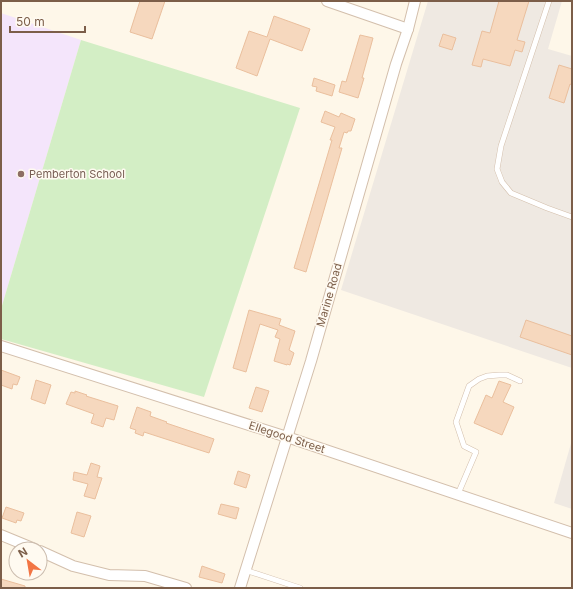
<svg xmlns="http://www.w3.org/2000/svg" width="573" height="589" font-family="Inter,sans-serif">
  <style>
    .industrial { fill: #efe9e2 }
    .education { fill: #f4e5fb }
    .green { fill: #d3eec5 }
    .building { fill: #f6d8be; stroke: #eabf9d }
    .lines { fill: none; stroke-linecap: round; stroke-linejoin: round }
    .lane-casing { stroke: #d3bfac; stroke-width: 6 }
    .street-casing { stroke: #d3bfac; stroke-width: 12 }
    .lane { stroke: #fff; stroke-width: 5 }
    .street { stroke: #fff; stroke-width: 10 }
    .education-dot { fill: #8d6e63; stroke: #fffaf1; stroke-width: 1.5 }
    .labels { text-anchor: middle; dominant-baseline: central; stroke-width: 3; stroke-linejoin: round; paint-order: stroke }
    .education-label { font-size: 11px; fill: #785e54; stroke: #fffaf1; text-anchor: start }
    .street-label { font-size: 11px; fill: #7c5e49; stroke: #fffaf1 }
  </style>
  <rect width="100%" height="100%" fill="#fef7e9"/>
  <!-- industrial -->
  <g class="industrial">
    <path d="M428 1H562L548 49 572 56V368L341 290Z"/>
    <path d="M572 440V509L554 503Z"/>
  </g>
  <!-- education -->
  <path class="education" d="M1 13 81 40 1 309Z"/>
  <!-- green -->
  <path class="green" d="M81 40 300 108 204 397 1 339V309Z"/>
  <!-- building -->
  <g class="building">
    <path d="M140 1H165L152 39 130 32Z"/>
    <path d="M499 1H529L517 40 525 42 522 52 515 50 510 66 483 59 481 67 472 65 482 31 490 33Z"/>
    <path d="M274 16 310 29 302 51 270 39 257 76 236 68 249 31 267 37Z"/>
    <path d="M443 34 456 38 452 50 439 46Z"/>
    <path d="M360 35 373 38 362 78H364L358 98 339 92 342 81 346 82Z"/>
    <path d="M559 65 572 69V85L570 84 564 103 549 98Z"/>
    <path d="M314 78 335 85 332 96 316 91 317 87 312 86Z"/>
    <path d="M325 111 339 117 341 113 355 119 351 131H348L347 133 344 132 339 148H342L306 272 294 268 332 140H330L335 127 321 122Z"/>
    <path d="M249 310 281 319 279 325 295 331 289 350 294 353 290 365 287 364V365L274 361 280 339 275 337 278 330 260 324 246 372 233 368Z"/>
    <path d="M526 320 572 336V355L520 337Z"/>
    <path d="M1 370 20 377 17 385 13 384 12 389 1 385Z"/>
    <path d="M36 380 51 385 45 404 31 399Z"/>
    <path d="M499 381 511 385 503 402 514 407 502 435 474 423 486 395 492 398Z"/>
    <path d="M256 387 269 391 262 412 249 408Z"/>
    <path d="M75 391 87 395 86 396 118 406 114 420 106 418 103 427 91 423 94 414 66 404 71 392 75 393Z"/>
    <path d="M137 407 151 412 150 416 167 422 166 423 214 439 209 453 144 432 143 436 135 433 136 430 130 428Z"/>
    <path d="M91 463 100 466 97 477 102 478 95 499 84 496 88 484 73 480 74 472 87 475Z"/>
    <path d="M238 471 250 475 246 488 234 484Z"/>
    <path d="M221 504 239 508 236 519 218 514Z"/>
    <path d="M6 507 24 513 21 521 17 520 16 523 2 518Z"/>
    <path d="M77 512 91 516 84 537 71 533Z"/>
    <path d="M202 566 225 574 222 583 199 577Z"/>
    <path d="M1 579 25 586V588H1Z"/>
  </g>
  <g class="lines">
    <defs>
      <g id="lane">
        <path d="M549 1 501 146 497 169 502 182 511 193 547 208 572 217"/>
        <path d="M458 494 476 452 464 446 456 422 469 386 479 379 487 376 499 375H507L520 381"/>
        <path d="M245 570 300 588"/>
      </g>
      <g id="street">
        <path d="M327 1 408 29"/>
        <path d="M1 346 287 437 572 533"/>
        <path d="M1 535 35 549"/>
        <path d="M40 551 73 566 109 575 145 576 186 588"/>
        <path d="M240 588 311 361 396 64 408 29 415 1"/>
      </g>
    </defs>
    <!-- lane casing -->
    <use href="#lane" class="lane-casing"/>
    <!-- street casing -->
    <use href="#street" class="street-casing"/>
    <!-- lane -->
    <use href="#lane" class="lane"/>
    <!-- street -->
    <use href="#street" class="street"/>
  </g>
  <!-- markers -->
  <circle class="education-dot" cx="21" cy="174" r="4"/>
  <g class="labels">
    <!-- education labels -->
    <g class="education-label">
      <text x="29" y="174">Pemberton School</text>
    </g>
    <!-- street labels -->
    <g class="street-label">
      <text transform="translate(329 295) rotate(-74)">Marine Road</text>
      <text transform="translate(287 437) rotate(18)">Ellegood Street</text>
    </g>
  </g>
  <!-- border -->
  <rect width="573" height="589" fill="none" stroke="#7c5e49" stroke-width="4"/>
  <!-- north arrow -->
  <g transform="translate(28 561) rotate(329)"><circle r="19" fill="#fffaf1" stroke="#cbbcae"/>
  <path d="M0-3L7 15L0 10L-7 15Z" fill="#f27544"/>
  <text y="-6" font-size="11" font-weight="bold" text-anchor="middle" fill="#7c5e49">N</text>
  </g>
  <!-- scale -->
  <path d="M10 26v6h75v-6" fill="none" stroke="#7c5e49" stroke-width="2"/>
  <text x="16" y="26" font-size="12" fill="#7c5e49" stroke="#fffaf1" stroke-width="3" paint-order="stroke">50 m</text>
</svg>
